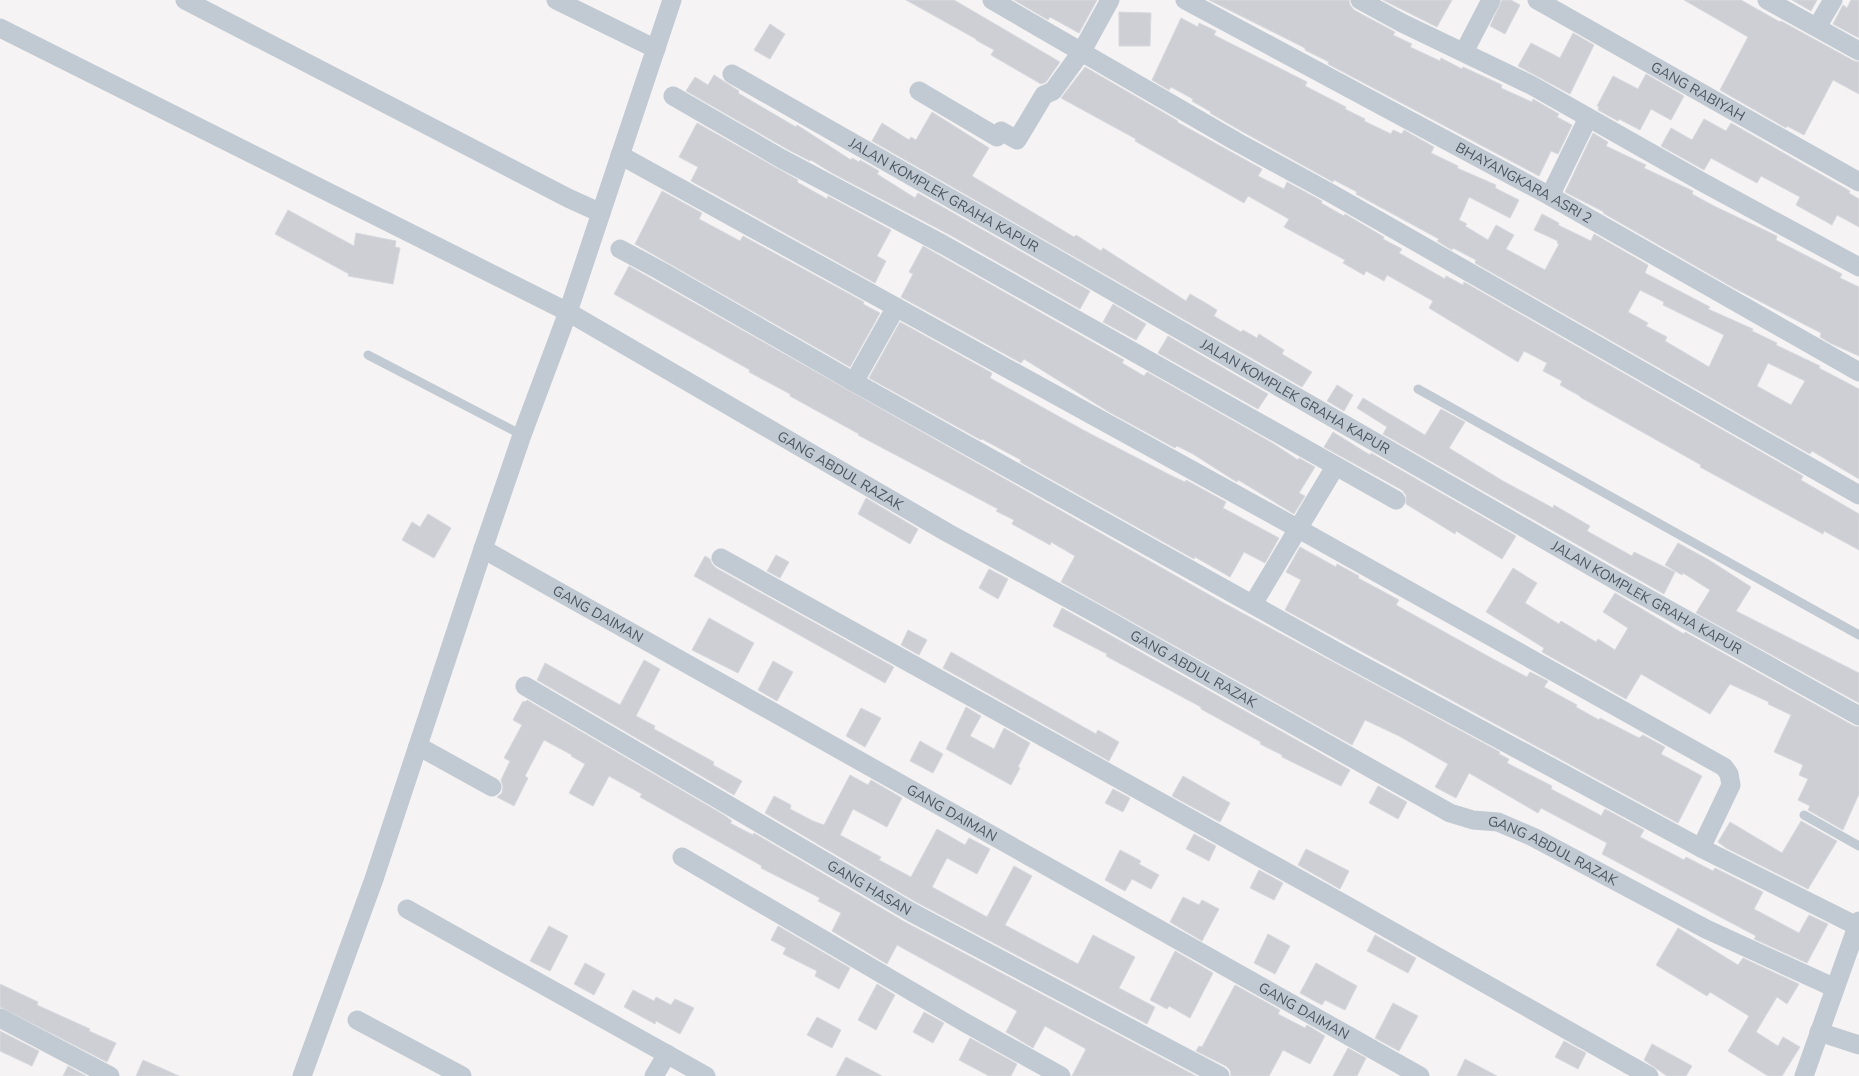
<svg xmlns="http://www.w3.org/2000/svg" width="1859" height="1076" font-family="'Nunito Sans',sans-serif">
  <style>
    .building { fill: #cdcfd5; stroke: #d7d9de; fill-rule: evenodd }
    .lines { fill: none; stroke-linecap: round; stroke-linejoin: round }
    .lane { stroke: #c1cad2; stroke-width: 9 }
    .street { stroke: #c1cad2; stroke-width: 19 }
    .labels { text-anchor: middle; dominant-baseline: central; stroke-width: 4; stroke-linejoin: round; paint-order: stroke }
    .street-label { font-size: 14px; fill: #4a5661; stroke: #fff }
  </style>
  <rect width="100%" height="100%" fill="#f5f3f3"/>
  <!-- building -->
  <g class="building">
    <path d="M906 0H954L1060 62 1046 82 1041 84 991 55 994 50 976 40V39Z"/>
    <path d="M1014 0H1097L1079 33 1050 17 1048 20Z"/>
    <path d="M1209 0H1349L1350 5 1354 10 1395 32 1393 35 1412 44 1410 47 1440 61 1441 58 1462 69 1463 67 1502 85 1501 88 1532 102 1533 99 1559 114 1557 117 1572 125 1558 154 1551 151 1539 176 1328 64 1329 62 1305 50V48Z"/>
    <path d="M1383 0H1452L1437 27Z"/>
    <path d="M1502 0H1511L1520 5 1505 34 1490 26Z"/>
    <path d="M1684 0H1741L1780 22 1781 21 1854 61 1859 62V94L1833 80 1804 135 1787 126 1786 128 1720 90 1748 37Z"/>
    <path d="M1792 0H1817L1811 11Z"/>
    <path d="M1851 0H1859V38L1833 24 1843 5 1847 8Z"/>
    <path d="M1119 12 1151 13 1150 46H1119Z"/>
    <path d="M1181 18 1198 27 1199 23 1216 31 1214 35 1307 82 1305 86 1346 107 1345 109 1365 119 1364 121 1391 134 1393 130 1402 134 1404 130 1434 147 1431 153 1458 166 1457 168 1496 185 1495 188 1519 200 1510 218 1469 197 1459 220 1467 224 1465 226 1488 240 1496 225 1514 235 1506 249 1545 270 1559 244 1557 243 1558 241 1534 230 1542 214 1559 223 1558 225 1591 241 1594 234 1648 265 1645 273 1710 307 1708 309 1753 329 1752 331 1777 343 1776 345 1820 366 1819 368 1859 389V479L1812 451 1810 454 1475 263 1476 260 1453 248 1452 250 1437 241 1439 239 1356 194 1357 192 1334 180 1333 182 1243 132 1210 113 1211 112 1192 101 1193 99 1171 87 1169 90 1152 80ZM1640 290 1664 302 1663 305 1724 335 1709 367 1665 341 1667 337 1646 326 1648 323 1628 312ZM1768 363 1805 381 1791 405 1757 386Z"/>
    <path d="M770 24 785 34 770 59 754 50Z"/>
    <path d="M1573 33 1594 45 1570 94 1518 66 1531 43 1560 58Z"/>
    <path d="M1085 67 1178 121 1177 122 1262 169 1258 176 1284 189 1287 182 1322 201 1321 203 1344 216 1345 214 1384 237 1383 239 1402 249 1399 253 1445 279 1446 276 1463 285 1464 282 1803 476 1801 480 1859 514V550L1824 531 1823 534 1786 514 1700 467 1701 465 1580 397V396L1560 385 1562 381 1543 371 1547 363 1524 351 1518 362 1429 308 1433 301 1387 275 1384 281 1366 271 1364 275 1343 263 1345 260 1284 227 1289 219 1248 196 1244 203 1135 141 1136 139 1061 98Z"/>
    <path d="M1646 74 1684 96 1671 120 1651 109 1640 130 1619 119 1618 121 1598 110 1599 107 1597 106 1613 76 1638 89Z"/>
    <path d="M714 75 739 91 738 93 796 127 797 125 851 160 852 158 859 162 860 160 879 171 877 174 915 198 918 193 1090 291 1080 309 950 235 832 173 811 160 810 161 787 149 686 91 695 77 708 85Z"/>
    <path d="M932 112 989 148 972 176 1074 237 1076 235 1101 251 1103 248 1186 301 1190 294 1204 302 1217 310 1214 316 1241 332 1243 330 1257 338 1259 334 1284 350 1282 354 1312 372 1302 387 872 141 882 123 909 140 911 137 916 140Z"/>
    <path d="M1704 119 1726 131 1731 123 1850 191 1849 193 1859 199V227L1837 215 1832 225 1796 205 1800 197 1761 176 1757 183 1711 158 1704 170 1661 146 1671 128 1692 140Z"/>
    <path d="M697 123 798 180 797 182 827 199 828 196 891 230 877 256 886 261 875 283 691 181 698 167 679 157Z"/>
    <path d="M1593 133 1608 142 1606 146 1646 165 1644 168 1693 191 1692 194 1714 206 1777 236 1776 240 1842 274 1840 278 1859 287V356L1830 343 1820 337 1821 333 1732 287 1603 213 1604 212 1565 192Z"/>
    <path d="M662 191 702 213 699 219 740 241 743 236 864 302 863 304 880 313 850 367 635 244Z"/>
    <path d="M288 210 354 246 356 233 396 241 395 247 400 248 393 284 348 276 349 274 275 234Z"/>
    <path d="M923 246 1124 360 1122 363 1144 376 1147 372 1274 444 1298 460 1299 458 1315 467 1299 493 1305 496 1294 514 1240 481 1238 480 1237 482 1232 479 1193 454 1177 446 1175 448 1109 412 1024 359 1021 363 901 297 913 274 909 272Z"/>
    <path d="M629 266 1222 602 1500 752 1499 754 1509 759 1507 763 1552 786 1551 789 1600 815 1601 816 1605 809 1644 830 1640 837 1684 860 1686 857 1713 871 1715 868 1763 892 1754 909 1799 933 1809 915 1828 924 1807 963 1754 939 1756 936 1602 854 1607 843 1541 808 1538 813 1469 773 1456 798 1435 787 1448 764 1399 736 1365 720 1352 745 1061 582 1075 556 1051 542 1050 545 1012 524 1014 520 996 511 998 509 858 435 859 434 808 406 790 396V394L749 372 750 370 614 294Z"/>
    <path d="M1113 304 1146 324 1136 340 1103 322Z"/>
    <path d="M900 322 992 373 990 378 1085 431 1172 476 1185 482 1186 480 1226 502 1223 508 1279 538 1265 563 1244 552 1230 577 1195 557 1194 559 1020 462 1021 460 982 439 981 440 869 378Z"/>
    <path d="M1168 336 1268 394 1258 409 1158 353Z"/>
    <path d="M1337 385 1353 395 1344 411 1327 401Z"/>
    <path d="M1363 398 1425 435 1441 409 1465 422 1449 448 1503 481 1553 508 1554 505 1590 526 1587 531 1632 556 1634 552 1675 572 1664 594 1383 434 1387 427 1357 408Z"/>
    <path d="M1333 432 1370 455 1371 453 1516 536 1502 559 1456 531 1455 534 1406 504V495L1402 490 1324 447Z"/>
    <path d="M866 498 918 529 910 544 858 514Z"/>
    <path d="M428 514 451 528 434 558 402 540 412 522 420 527Z"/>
    <path d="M1678 543 1709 560 1751 587 1736 611 1859 673V703L1696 613 1710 590 1683 573 1682 575 1665 565Z"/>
    <path d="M1300 547 1336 567 1337 564 1359 576 1358 578 1399 600 1396 605 1493 659 1527 677 1530 672 1548 681 1544 687 1577 705 1576 707 1599 720 1600 718 1639 738 1643 735 1665 747 1661 754 1702 776 1678 823 1285 610 1301 580 1286 572Z"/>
    <path d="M776 555 789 562 780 578 767 571Z"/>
    <path d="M705 556 710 559 712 564 716 568 894 667 885 683 694 576Z"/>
    <path d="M1513 568 1537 583 1525 603 1559 624 1561 621 1596 642 1598 639 1615 650 1628 628 1603 612 1615 593 1684 634 1685 632 1854 726 1859 727V794L1843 830 1808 810 1810 806 1798 800 1808 779 1799 775 1803 765 1774 752 1791 715 1768 704 1769 702 1730 684 1710 714 1641 674 1626 699 1542 652 1544 648 1486 612Z"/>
    <path d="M989 569 1008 579 998 599 979 588Z"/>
    <path d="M1062 608 1350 770 1341 786 1282 757V755L1260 744 1261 742 1201 709V707L1106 656 1107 654 1053 626Z"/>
    <path d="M709 618 754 643 738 673 692 650Z"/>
    <path d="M908 630 927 640 919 655 901 645Z"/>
    <path d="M951 652 1096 734 1098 730 1119 742 1109 761 943 668Z"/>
    <path d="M644 660 660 669 636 716 655 726 654 729 714 762 713 765 742 781 734 795 537 680 545 663 620 705Z"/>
    <path d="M773 661 793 672 777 701 758 690Z"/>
    <path d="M527 700 724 815 732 821 730 823 753 835 754 833 905 922 1196 1076H1072L1086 1049 1045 1026 1033 1048 1006 1032 1017 1011 897 945 887 964 832 931 841 913 818 901 820 898 761 868 762 866 640 797 642 794 609 776 593 806 569 793 585 764 571 756 572 755 544 740 525 776 528 778 514 806 497 797 502 793 503 787 501 780 510 761 504 758 522 725 513 720 523 701 525 702Z"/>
    <path d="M966 707 981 716 970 736 994 749 1004 728 1030 743 1018 767 1020 768 1011 785 946 749Z"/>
    <path d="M861 708 881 718 865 747 846 736Z"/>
    <path d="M920 741 943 754 933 773 910 761Z"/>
    <path d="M850 775 868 785 871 780 902 798 887 827 853 809 840 835 881 857 879 860 911 877 937 829 965 845 969 838 990 849 977 874 947 858 932 887 987 917 1014 866 1032 876 1005 925 1078 964 1093 935 1135 957 1119 988 1155 1007 1147 1024 916 902 765 813 774 796 791 805 790 809 813 821 824 825Z"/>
    <path d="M1183 776 1230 803 1220 822 1172 796Z"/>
    <path d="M1378 786 1407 802 1398 819 1369 803Z"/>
    <path d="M1113 789 1130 798 1123 812 1105 803Z"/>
    <path d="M1801 821 1837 841 1808 889 1726 848 1718 842 1730 822 1782 853Z"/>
    <path d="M1194 834 1216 846 1209 861 1186 849Z"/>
    <path d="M1306 849 1349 871 1340 889 1298 865Z"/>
    <path d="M1120 850 1141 861 1139 864 1159 875 1151 889 1132 879 1125 891 1105 880Z"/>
    <path d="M1259 870 1283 883 1274 900 1250 888Z"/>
    <path d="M1183 897 1199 905 1202 900 1219 909 1202 941 1170 922Z"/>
    <path d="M549 926 568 936 550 971 530 961Z"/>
    <path d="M778 926 850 968 839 989 815 976 817 971 783 954 786 948 771 940Z"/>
    <path d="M1678 928 1738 965 1743 958 1799 984 1787 1004 1777 997 1756 1032 1778 1046 1783 1037 1800 1047 1782 1076H1768L1728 1051 1749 1016 1710 992 1707 996 1656 965Z"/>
    <path d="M1268 934 1290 946 1275 974 1254 963Z"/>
    <path d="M1375 935 1416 958 1408 973 1367 951Z"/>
    <path d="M1175 951 1213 973 1190 1018 1169 1006 1167 1009 1150 1000Z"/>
    <path d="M585 963 605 974 594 995 574 984Z"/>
    <path d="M1316 963 1357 986 1345 1010 1325 1000 1322 1005 1300 993Z"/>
    <path d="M0 984 38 1002 37 1005 90 1029 89 1031 116 1043 107 1062 0 1007Z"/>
    <path d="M877 984 895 995 876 1030 858 1020Z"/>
    <path d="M1235 985 1280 1010 1278 1014 1305 1028 1307 1025 1325 1036 1310 1064 1283 1050 1269 1076H1231L1230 1070 1226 1066 1196 1051 1199 1046 1202 1047Z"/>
    <path d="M633 990 654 1001 656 997 671 1005 675 999 694 1008 680 1034 656 1021 655 1024 624 1007Z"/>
    <path d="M1393 1003 1418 1016 1399 1051 1375 1038Z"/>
    <path d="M924 1012 944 1023 933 1043 913 1032Z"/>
    <path d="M817 1017 841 1030 832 1048 807 1035Z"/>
    <path d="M0 1031 39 1051 32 1066 0 1051Z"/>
    <path d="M970 1038 1017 1064 1011 1076H989L959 1060Z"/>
    <path d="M1564 1041 1586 1053 1578 1069 1555 1057Z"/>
    <path d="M1652 1044 1692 1066 1686 1076H1667L1644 1060Z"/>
    <path d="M1348 1048 1366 1058 1357 1076H1333Z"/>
    <path d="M846 1057 882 1076H836Z"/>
    <path d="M1465 1059 1497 1076H1457Z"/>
    <path d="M143 1060 179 1076H136Z"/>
    <path d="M68 1066 86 1076H63Z"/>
  </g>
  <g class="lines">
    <!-- lane -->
    <g class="lane">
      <path d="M368 355 522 435"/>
      <path d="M1418 389 1859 635"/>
      <path d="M1804 815 1859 846"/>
    </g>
    <!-- street -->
    <g class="street">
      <path d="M185 0 568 198 601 213"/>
      <path d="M556 0 656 49"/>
      <path d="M992 0 1237 142 1334 195 1859 495"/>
      <path id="s1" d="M1185 0 1550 196 1859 372"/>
      <path d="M1360 0 1402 23 1531 85 1704 183 1859 267"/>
      <path id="s2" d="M1537 0 1859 182"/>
      <path d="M1767 0 1859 51"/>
      <path d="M1817 27 1833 0"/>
      <path id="s3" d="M0 28 568 312 948 533 1093 612 1450 813 1473 820 1498 822 1533 837 1706 929 1835 988"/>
      <path d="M1464 52 1491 0"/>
      <path id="s4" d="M732 74 1006 230 1615 580 1859 716"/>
      <path d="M919 91 997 137 1001 131 1017 140 1044 95 1053 91 1082 51 1110 0"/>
      <path d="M673 96 782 159 944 245 1396 500"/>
      <path d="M620 155 1297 528 1724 767 1729 774 1731 785 1701 848"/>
      <path d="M1550 196 1588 118"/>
      <path d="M620 249 659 270 854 382 1341 654 1701 848 1857 926"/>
      <path d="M854 382 896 307"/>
      <path id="s5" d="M483 549 1420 1076"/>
      <path d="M721 558 1344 904 1649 1076"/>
      <path d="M1253 604 1335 467"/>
      <path id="s6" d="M525 686 911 912 1220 1076"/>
      <path d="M418 746 492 787"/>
      <path d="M682 857 964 1022 1061 1076"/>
      <path d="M407 909 706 1076"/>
      <path d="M0 1018 110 1076"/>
      <path d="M357 1020 462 1076"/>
      <path d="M1819 1032 1859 1045"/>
      <path d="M302 1076 374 879 483 549 522 435 568 312 672 0"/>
      <path d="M654 1076 667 1054"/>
      <path d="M1804 1076 1859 921"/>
    </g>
  </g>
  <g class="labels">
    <!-- street labels -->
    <g class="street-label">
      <text stroke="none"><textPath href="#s2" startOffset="185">GANG RABIYAH</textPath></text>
      <text stroke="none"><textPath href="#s1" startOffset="385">BHAYANGKARA ASRI 2</textPath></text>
      <text stroke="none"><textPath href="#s4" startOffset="244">JALAN KOMPLEK GRAHA KAPUR</textPath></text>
      <text stroke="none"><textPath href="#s4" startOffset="649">JALAN KOMPLEK GRAHA KAPUR</textPath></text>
      <text stroke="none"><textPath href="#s3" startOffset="950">GANG ABDUL RAZAK</textPath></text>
      <text stroke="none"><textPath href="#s4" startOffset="1054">JALAN KOMPLEK GRAHA KAPUR</textPath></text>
      <text stroke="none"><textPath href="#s5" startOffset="132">GANG DAIMAN</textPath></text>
      <text stroke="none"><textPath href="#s3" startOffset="1355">GANG ABDUL RAZAK</textPath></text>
      <text stroke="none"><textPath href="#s5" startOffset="538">GANG DAIMAN</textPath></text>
      <text stroke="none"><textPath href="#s3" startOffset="1760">GANG ABDUL RAZAK</textPath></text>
      <text stroke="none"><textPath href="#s6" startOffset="399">GANG HASAN</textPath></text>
      <text stroke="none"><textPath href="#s5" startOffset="942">GANG DAIMAN</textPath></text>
    </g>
  </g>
</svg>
